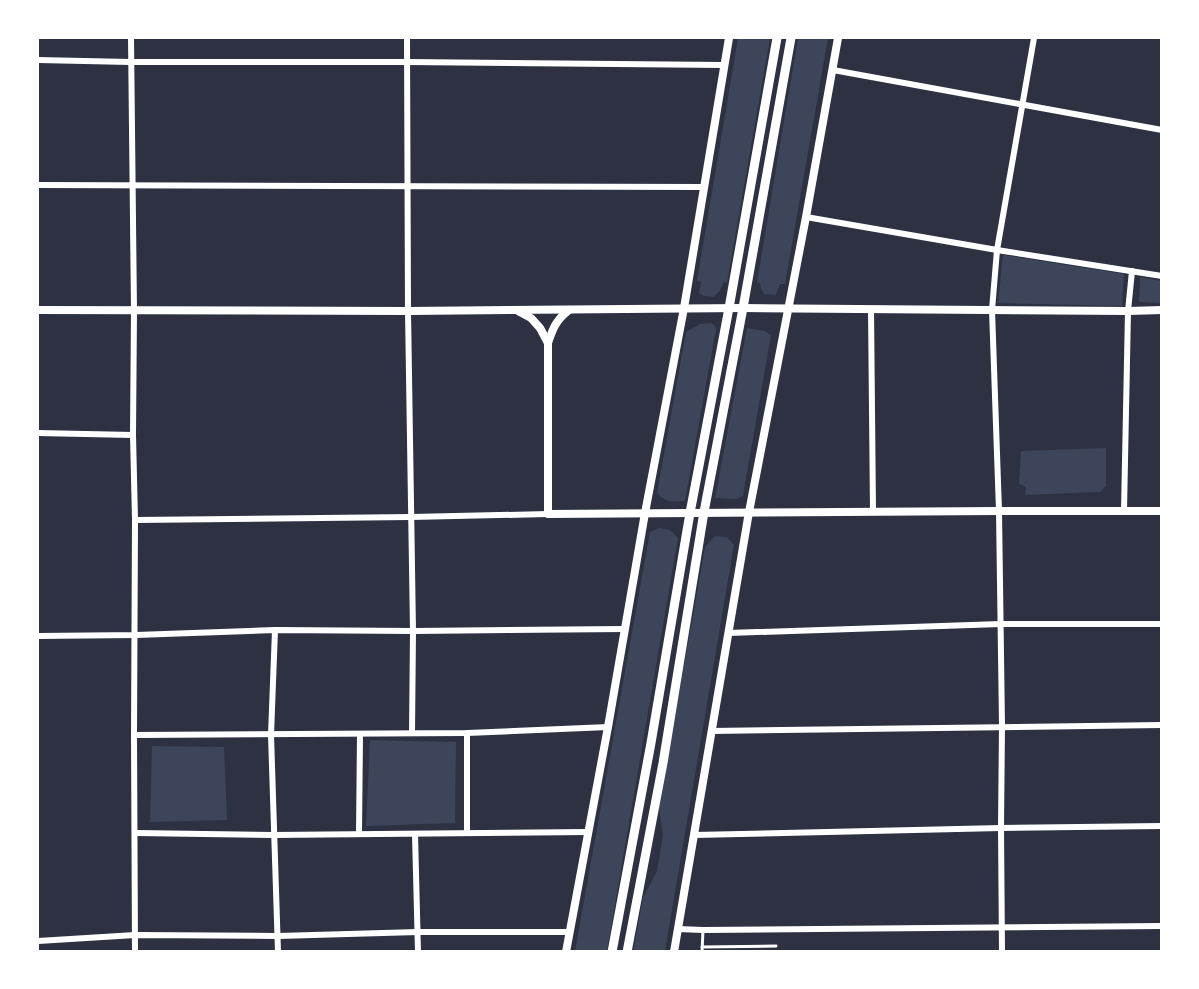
<svg xmlns="http://www.w3.org/2000/svg" width="1199" height="989" font-family="Literata,serif">
  <style>
    .green { fill: #3c4559 }
    .lines { fill: none; stroke-linecap: round; stroke-linejoin: round }
    .service { stroke: #fff; stroke-width: 3 }
    .minor { stroke: #fff; stroke-width: 6 }
    .tertiary { stroke: #fff; stroke-width: 8 }
    .secondary { stroke: #fff; stroke-width: 8 }
    .primary { stroke: #fff; stroke-width: 9 }
  </style>
  <rect width="100%" height="100%" fill="#2d3142"/>
  <!-- green -->
  <g class="green">
    <path d="M738 38H770L727 283 724 282 720 290 714 297C708 296 703 297 699 293L701 282 697 281Z"/>
    <path d="M798 38H828L785 284H780L776 295 764 294 761 288 760 283 757 282Z"/>
    <path d="M1003 255 1124 274 1122 306 998 303Z"/>
    <path d="M1140 277 1161 281V303L1139 302Z"/>
    <path d="M711 323 714 325 716 329 685 501C673 502 665 503 657 493L686 332 700 324Z"/>
    <path d="M747 328 765 331 771 335 743 496 736 499 715 498Z"/>
    <path d="M1106 448V486L1100 492 1025 495 1026 487 1019 484 1021 451Z"/>
    <path d="M659 528 670 530 678 538 607 951H575L650 532Z"/>
    <path d="M715 536 727 537 734 545 665 951 633 952 643 898 657 871 663 835 659 808 705 547Z"/>
    <path d="M370 740 456 742 455 823 366 826Z"/>
    <path d="M152 746 224 747 227 820 150 822Z"/>
  </g>
  <g class="lines">
    <!-- service -->
    <g class="service">
      <path d="M702 947 776 946"/>
      <path d="M702 952 703 930"/>
    </g>
    <!-- minor -->
    <g class="minor">
      <path d="M131 38 134 311 133 435 135 520 134 735 135 952"/>
      <path d="M407 38 408 311 413 631 412 733"/>
      <path d="M38 60 130 62H407L724 65"/>
      <path d="M833 70 1162 130"/>
      <path d="M38 185 704 187"/>
      <path d="M806 217 997 250 1162 276"/>
      <path d="M871 309 873 511"/>
      <path d="M38 433 133 435"/>
      <path d="M1124 511 1128 311 1132 271"/>
      <path d="M135 520 411 517 548 514"/>
      <path d="M275 630 271 735 278 952"/>
      <path d="M728 633 1001 624H1162"/>
      <path d="M38 636 136 635 275 630 413 631 624 629"/>
      <path d="M711 731 1162 725"/>
      <path d="M467 733V833"/>
      <path d="M134 735 467 733 608 727"/>
      <path d="M136 833 273 835 588 832"/>
      <path d="M359 834 360 734"/>
      <path d="M415 834 418 952"/>
      <path d="M694 835 1001 828 1162 826"/>
      <path d="M678 929 703 930 1162 926"/>
      <path d="M38 941 135 935 278 936 418 932H569"/>
      <path d="M1002 952 1001 828 1002 726 999 511 992 310 997 250 1034 38"/>
    </g>
    <!-- tertiary -->
    <g class="tertiary">
      <path d="M38 310 408 311 743 308 1128 311 1162 310"/>
      <path d="M518 311 531 318 540 328 548 343V514L999 511H1162"/>
      <path d="M548 343C553 328 556 320 569 310"/>
    </g>
    <!-- secondary -->
    <g class="secondary">
      <path d="M566 952 608 727 645 513 684 308 729 38"/>
      <path d="M674 952 749 512 806 217 838 38"/>
    </g>
    <!-- primary -->
    <g class="primary">
      <path d="M612 952 651 743 690 513 729 308 777 38"/>
      <path d="M627 952 663 763 704 512 743 308 791 38"/>
    </g>
  </g>
  <!-- border -->
  <rect width="1199" height="989" fill="none" stroke="#ffffff" stroke-width="78"/>
</svg>
